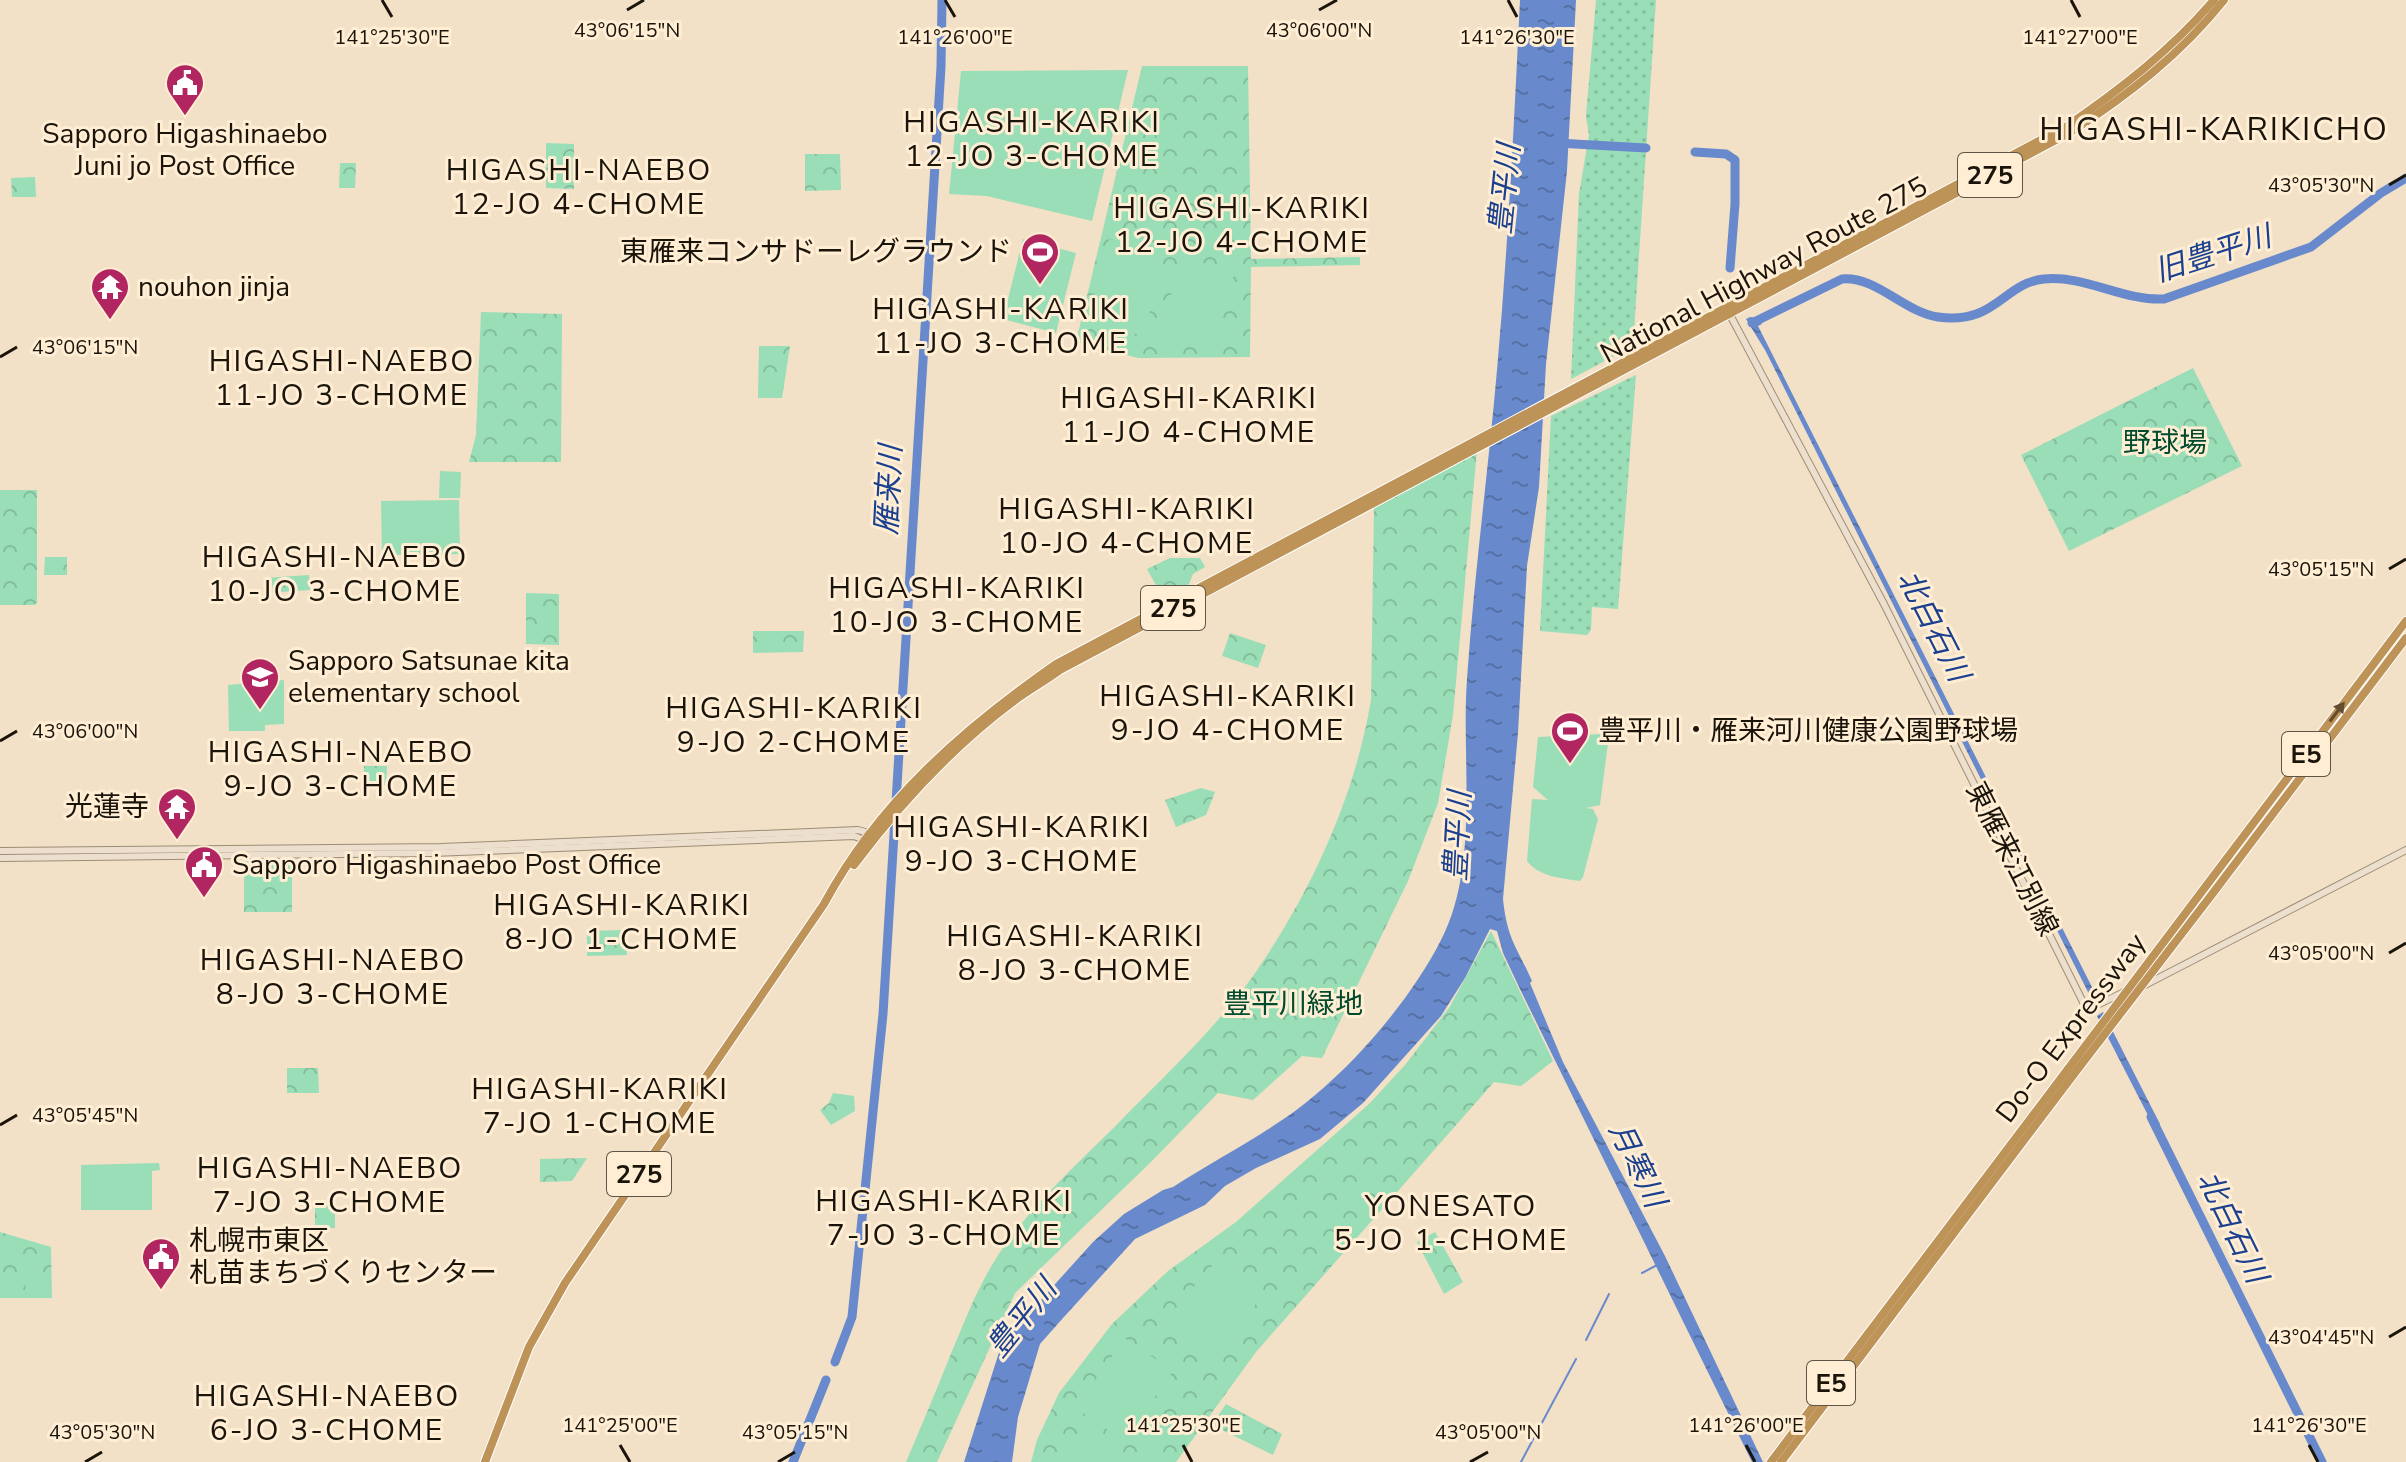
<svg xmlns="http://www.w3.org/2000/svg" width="2406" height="1462" font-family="'Nunito Sans','Noto Sans JP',sans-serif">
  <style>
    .grass { fill: url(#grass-dots) }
    .park { fill: url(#park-crowns) }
    .garden { fill: #99deb7 }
    .water { fill: url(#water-ripples) }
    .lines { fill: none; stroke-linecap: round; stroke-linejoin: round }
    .stream { stroke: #688acc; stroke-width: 2 }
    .river { stroke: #688acc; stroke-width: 9 }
    .secondary-casing { stroke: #9c8d75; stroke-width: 8 }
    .highway-casing { stroke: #fff; stroke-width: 10 }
    .secondary { stroke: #ecdfcd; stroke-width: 6 }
    .highway { stroke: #be9358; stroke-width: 8 }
    .highway-bridge-casing { stroke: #fff; stroke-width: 10; stroke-linecap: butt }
    .highway-bridge { stroke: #be9358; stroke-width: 8 }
    .oneway { fill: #644d2e }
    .ticks { fill: none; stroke: #1a140b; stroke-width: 3 }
    .labels { text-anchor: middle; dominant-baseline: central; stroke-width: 6; stroke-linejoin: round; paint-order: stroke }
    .shield { fill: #ffeed4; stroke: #5f5547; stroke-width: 2 }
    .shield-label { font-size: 26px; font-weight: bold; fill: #1a140b }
    .poi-label { font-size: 28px; fill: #1a140b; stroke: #ffeed4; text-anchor: start }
    .street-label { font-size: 28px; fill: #1a140b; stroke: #ffeed4 }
    .park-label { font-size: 28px; fill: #004a2d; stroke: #ffeed4 }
    .neighbourhood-label { font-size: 30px; letter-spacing: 2px; fill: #1a140b; stroke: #ffeed4 }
    .water-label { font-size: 30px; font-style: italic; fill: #1b408f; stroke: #ffeed4 }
    .quarter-label { font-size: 32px; letter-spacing: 2px; fill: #1a140b; stroke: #ffeed4 }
    .ticks-label { font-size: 20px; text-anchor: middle; fill: #1a140b; stroke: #ffeed4; stroke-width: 6; stroke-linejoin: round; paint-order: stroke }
  </style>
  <defs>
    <pattern id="grass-dots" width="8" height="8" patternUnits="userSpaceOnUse" patternTransform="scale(2)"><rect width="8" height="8" fill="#99deb7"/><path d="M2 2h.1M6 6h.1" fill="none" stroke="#83be9c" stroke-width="1.8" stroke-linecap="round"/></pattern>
    <pattern id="park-crowns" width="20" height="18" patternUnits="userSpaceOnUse" patternTransform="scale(2)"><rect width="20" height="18" fill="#99deb7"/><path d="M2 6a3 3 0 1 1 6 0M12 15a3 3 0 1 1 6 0" fill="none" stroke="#83be9c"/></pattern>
    <pattern id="water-ripples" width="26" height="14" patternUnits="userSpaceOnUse" patternTransform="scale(2)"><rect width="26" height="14" fill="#688acc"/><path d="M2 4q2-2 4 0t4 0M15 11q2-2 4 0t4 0" fill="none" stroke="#5570a4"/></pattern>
  </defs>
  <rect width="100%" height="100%" fill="#f2e0c7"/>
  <!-- grass -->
  <g class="grass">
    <path d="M1596 0H1656L1633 346 1571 379 1579 194 1589 135 1586 116Z"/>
    <path d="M1636 375 1618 609 1592 607 1591 630 1587 635 1540 631 1551 416Z"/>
  </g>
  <!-- park -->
  <g class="park">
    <path d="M1142 66H1248L1251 259 1360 257V265L1251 267 1250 357 1138 358 1076 342Z"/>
    <path d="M546 143 574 144V189L546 188Z"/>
    <path d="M805 154H840L841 190 805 191Z"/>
    <path d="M340 163H356L355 188H339Z"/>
    <path d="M35 177 36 197H12L11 178Z"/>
    <path d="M481 312 562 314 561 462H469L476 435Z"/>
    <path d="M759 346H790L782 398H758Z"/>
    <path d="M2193 368 2242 466 2069 551 2021 455Z"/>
    <path d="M1477 450 1453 715 1438 803 1408 881 1322 1058 1302 1056 1253 1100 1218 1093 1150 1163 1015 1293 937 1462H906C921 1427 936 1391 950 1356 964 1323 977 1288 997 1257 1032 1202 1086 1157 1131 1110 1173 1068 1218 1025 1253 976 1310 895 1355 797 1371 700L1374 506Z"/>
    <path d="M0 490H37V603L34 605H0Z"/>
    <path d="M45 557H67V575H44Z"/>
    <path d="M1170 558H1200L1205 567 1193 574 1189 584 1163 598 1147 569Z"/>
    <path d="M309 575 310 590 267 593 266 578Z"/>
    <path d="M526 593 559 594V645L526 644Z"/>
    <path d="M753 631H804L803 652 753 653Z"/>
    <path d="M1230 633 1266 645 1258 668 1222 656Z"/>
    <path d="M364 766H387L386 785H364Z"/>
    <path d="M1201 788 1215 792 1206 815 1176 827 1165 800Z"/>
    <rect x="244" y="861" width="48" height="51"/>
    <path d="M626 930 627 955 587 956V931Z"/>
    <path d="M1491 931 1553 1061 1521 1086 1494 1082 1256 1352 1176 1462H1031L1037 1440 1059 1393 1112 1324 1168 1271 1236 1222 1369 1104 1405 1065 1449 1008Z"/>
    <path d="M287 1068H318L319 1093H287Z"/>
    <path d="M833 1093 854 1096 855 1111 831 1125 820 1110 829 1103Z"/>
    <path d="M587 1158 572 1181 540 1182V1159Z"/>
    <rect x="315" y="1201" width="20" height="27"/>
    <path d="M0 1232 51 1247 52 1298H0Z"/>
    <path d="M1435 1232 1463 1282 1444 1294 1417 1242Z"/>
    <path d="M1226 1404 1282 1434 1273 1455 1212 1425Z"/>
  </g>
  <!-- garden -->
  <g class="garden">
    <path d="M1128 70 1092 221 987 196 949 194 961 71Z"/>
    <path d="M1023 239 1076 253 1056 333 1003 319Z"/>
    <path d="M1109 239 1164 253 1144 336 1088 322Z"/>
    <path d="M1180 257 1235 271 1214 353 1160 339Z"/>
    <path d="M440 471 461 472 460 498H439Z"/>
    <path d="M459 500 460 554 382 555 381 501Z"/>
    <path d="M284 680V724L265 725V731H229L228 685Z"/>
    <path d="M1602 734 1608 738V743L1600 805 1586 808 1593 809 1598 819 1583 877 1580 881C1561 878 1539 877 1527 861L1532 799 1548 800 1533 787 1538 737Z"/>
    <path d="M159 1163 160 1170 152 1171V1210H81V1165Z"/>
    <path d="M1215 1262 1260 1299 1207 1363 1161 1326Z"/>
    <path d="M49 1272 50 1297H26L25 1273Z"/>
    <path d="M1125 1338 1173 1371 1124 1441 1076 1408Z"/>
    <path d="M1083 1438 1122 1462H1068Z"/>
  </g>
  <!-- water -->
  <g class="water">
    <path d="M1520 0H1576L1567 171 1546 364 1539 487 1527 566 1518 733 1503 899C1507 939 1517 947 1532 981L1530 983 1563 1062 1665 1256 1763 1462H1752L1519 987 1503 953 1497 931 1490 929 1465 978 1441 1016 1363 1103 1320 1139 1256 1168 1225 1186 1205 1205 1135 1239 1063 1318 1040 1344 1018 1417 1012 1462H964L1002 1343 1093 1242 1124 1214 1163 1190 1173 1187C1212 1162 1254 1140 1291 1114 1348 1073 1409 1003 1441 940 1480 865 1461 760 1467 679 1474 576 1488 473 1497 370 1508 247 1514 123 1520 0Z"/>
    <path d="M1750 317 1758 318 1762 324 1758 326 2095 993 2090 996 1765 350 1746 319Z"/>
    <path d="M2103 1012 2160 1124 2155 1129 2097 1016Z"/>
  </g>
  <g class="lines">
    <!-- stream -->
    <g class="stream">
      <path d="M1642 1273 1659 1264"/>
      <path d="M1586 1340 1609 1294"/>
      <path d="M1521 1462 1576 1359"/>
    </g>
    <!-- river -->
    <g class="river">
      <path d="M1557 143 1646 148"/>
      <path d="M1695 152 1726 154 1735 160V204L1730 268"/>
      <path d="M1752 323 1842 279C1876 276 1904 312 1938 317 1996 325 2003 283 2044 279 2085 275 2123 301 2164 299L2311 247 2381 193 2406 178"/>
      <path d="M2151 1117 2322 1462"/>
      <path d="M835 1362 852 1317 883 1014 941 67 942 0"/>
      <path d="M793 1462 826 1380"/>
    </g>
    <defs>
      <g id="secondary">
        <path d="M1729 313 1884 604 2087 1010 2124 992"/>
        <path d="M0 851 441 847 858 830 872 834"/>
        <path d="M0 858 433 853 854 836 867 841"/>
        <path d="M2143 986 2406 850"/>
      </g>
      <g id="highway">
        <path d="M854 865C900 804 952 747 1014 701 1029 690 1045 681 1060 670L2071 132C2128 95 2181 54 2224 0"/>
        <path d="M2206 886 2406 621"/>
        <path d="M2213 893 2406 638"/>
        <path d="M485 1462 529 1347 565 1283 824 904C879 802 963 729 1056 664L2067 126C2121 89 2171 50 2214 0"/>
        <path d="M1771 1462 2068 1069"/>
        <path d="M1781 1462 2074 1074"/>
      </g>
    </defs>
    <!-- secondary casing -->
    <use href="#secondary" class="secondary-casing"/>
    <!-- highway casing -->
    <use href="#highway" class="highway-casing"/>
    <!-- secondary -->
    <use href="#secondary" class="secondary"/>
    <!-- highway -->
    <use href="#highway" class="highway"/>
    <defs>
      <g id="highway-bridge">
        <path d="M2068 1069 2206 886"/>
        <path d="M2074 1074 2213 893"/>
      </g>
    </defs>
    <!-- highway-bridge casing -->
    <use href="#highway-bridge" class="highway-bridge-casing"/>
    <!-- highway-bridge -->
    <use href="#highway-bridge" class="highway-bridge"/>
  </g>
  <!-- one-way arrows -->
  <defs><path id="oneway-solid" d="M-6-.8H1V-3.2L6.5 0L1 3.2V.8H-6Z" transform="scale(2)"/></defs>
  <use class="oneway" href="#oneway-solid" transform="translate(2337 712) rotate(-53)"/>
  <!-- ticks -->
  <path class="ticks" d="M382 0 392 17M945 0 955 17M1508 0 1517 17M2071 0 2080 17M627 10 644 0M1319 10 1337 0M2389 185 2406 175M0 357 17 347M2389 569 2406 559M0 741 17 731M2389 953 2406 943M0 1125 17 1115M2389 1337 2406 1327M620 1445 630 1462M1183 1445 1192 1462M1746 1445 1755 1462M2309 1445 2318 1462M85 1462 102 1452M778 1462 795 1452M1470 1462 1488 1452"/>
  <!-- icons -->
  <defs>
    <symbol id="civic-pin" viewBox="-11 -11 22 30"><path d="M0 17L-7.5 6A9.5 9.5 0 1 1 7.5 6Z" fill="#b12661" stroke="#ffeed4"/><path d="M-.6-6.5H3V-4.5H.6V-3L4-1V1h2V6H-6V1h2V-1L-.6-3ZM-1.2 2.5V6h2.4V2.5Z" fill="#fff"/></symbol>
    <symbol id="stadium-pin" viewBox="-11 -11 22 30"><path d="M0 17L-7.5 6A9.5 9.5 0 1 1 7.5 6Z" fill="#b12661" stroke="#ffeed4"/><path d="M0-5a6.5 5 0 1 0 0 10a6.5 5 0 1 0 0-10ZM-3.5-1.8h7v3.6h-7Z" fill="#fff"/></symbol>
    <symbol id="temple-pin" viewBox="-11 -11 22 30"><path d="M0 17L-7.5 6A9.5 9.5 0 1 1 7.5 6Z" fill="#b12661" stroke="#ffeed4"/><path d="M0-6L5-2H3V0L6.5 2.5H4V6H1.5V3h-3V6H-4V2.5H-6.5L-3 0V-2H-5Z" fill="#fff"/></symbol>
    <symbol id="school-pin" viewBox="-11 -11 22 30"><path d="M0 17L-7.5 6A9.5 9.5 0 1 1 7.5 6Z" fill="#b12661" stroke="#ffeed4"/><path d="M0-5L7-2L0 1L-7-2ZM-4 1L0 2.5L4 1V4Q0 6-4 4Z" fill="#fff"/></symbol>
  </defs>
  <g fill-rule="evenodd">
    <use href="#civic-pin" x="163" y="61" width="44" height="60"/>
    <use href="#stadium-pin" x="1018" y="230" width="44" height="60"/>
    <use href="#temple-pin" x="88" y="265" width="44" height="60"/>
    <use href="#school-pin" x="238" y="655" width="44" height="60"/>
    <use href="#stadium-pin" x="1548" y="709" width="44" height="60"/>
    <use href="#temple-pin" x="155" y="785" width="44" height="60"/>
    <use href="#civic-pin" x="182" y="843" width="44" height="60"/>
    <use href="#civic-pin" x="139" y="1235" width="44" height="60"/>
  </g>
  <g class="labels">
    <!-- shield labels -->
    <g class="shield">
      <rect x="1958" y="153" width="64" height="44" rx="6"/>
      <rect x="1141" y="586" width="64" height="44" rx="6"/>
      <rect x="2282" y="732" width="48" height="44" rx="6"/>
      <rect x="607" y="1152" width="64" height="44" rx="6"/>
      <rect x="1807" y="1361" width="48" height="44" rx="6"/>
    </g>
    <g class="shield-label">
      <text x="1990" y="175">275</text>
      <text x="1173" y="608">275</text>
      <text x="2306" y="754">E5</text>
      <text x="639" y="1174">275</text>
      <text x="1831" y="1383">E5</text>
    </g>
    <!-- poi labels -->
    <g class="poi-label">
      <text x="185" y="134" text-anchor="middle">Sapporo Higashinaebo<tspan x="185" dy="32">Juni jo Post Office</tspan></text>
      <text x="1012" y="252" text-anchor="end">東雁来コンサドーレグラウンド</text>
      <text x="138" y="287">nouhon jinja</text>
      <text x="288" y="661">Sapporo Satsunae kita<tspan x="288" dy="32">elementary school</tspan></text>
      <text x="1598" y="731">豊平川・雁来河川健康公園野球場</text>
      <text x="149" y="807" text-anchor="end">光蓮寺</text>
      <text x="232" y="865">Sapporo Higashinaebo Post Office</text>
      <text x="189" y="1241">札幌市東区<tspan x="189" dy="32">札苗まちづくりセンター</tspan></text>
    </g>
    <!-- street labels -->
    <g class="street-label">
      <text transform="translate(1764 270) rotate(-28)">National Highway Route 275</text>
      <text transform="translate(2012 859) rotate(63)">東雁来江別線</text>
      <text transform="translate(2071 1028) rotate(-53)">Do-O Expressway</text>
    </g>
    <!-- park labels -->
    <g class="park-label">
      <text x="2165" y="443">野球場</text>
      <text x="1293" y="1004">豊平川緑地</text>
    </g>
    <!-- neighbourhood labels -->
    <g class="neighbourhood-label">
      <text x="1032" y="122">HIGASHI-KARIKI<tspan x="1032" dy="34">12-JO 3-CHOME</tspan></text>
      <text x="579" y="170">HIGASHI-NAEBO<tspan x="579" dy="34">12-JO 4-CHOME</tspan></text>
      <text x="1242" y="208">HIGASHI-KARIKI<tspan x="1242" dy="34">12-JO 4-CHOME</tspan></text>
      <text x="1001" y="309">HIGASHI-KARIKI<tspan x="1001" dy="34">11-JO 3-CHOME</tspan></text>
      <text x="342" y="361">HIGASHI-NAEBO<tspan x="342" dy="34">11-JO 3-CHOME</tspan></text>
      <text x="1189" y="398">HIGASHI-KARIKI<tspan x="1189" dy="34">11-JO 4-CHOME</tspan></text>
      <text x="1127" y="509">HIGASHI-KARIKI<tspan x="1127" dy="34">10-JO 4-CHOME</tspan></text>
      <text x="335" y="557">HIGASHI-NAEBO<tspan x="335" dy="34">10-JO 3-CHOME</tspan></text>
      <text x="957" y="588">HIGASHI-KARIKI<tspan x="957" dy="34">10-JO 3-CHOME</tspan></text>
      <text x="1228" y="696">HIGASHI-KARIKI<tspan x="1228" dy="34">9-JO 4-CHOME</tspan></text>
      <text x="794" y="708">HIGASHI-KARIKI<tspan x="794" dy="34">9-JO 2-CHOME</tspan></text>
      <text x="341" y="752">HIGASHI-NAEBO<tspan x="341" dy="34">9-JO 3-CHOME</tspan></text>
      <text x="1022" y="827">HIGASHI-KARIKI<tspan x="1022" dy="34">9-JO 3-CHOME</tspan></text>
      <text x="622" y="905">HIGASHI-KARIKI<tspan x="622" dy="34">8-JO 1-CHOME</tspan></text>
      <text x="1075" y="936">HIGASHI-KARIKI<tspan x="1075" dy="34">8-JO 3-CHOME</tspan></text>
      <text x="333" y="960">HIGASHI-NAEBO<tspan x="333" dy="34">8-JO 3-CHOME</tspan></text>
      <text x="600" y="1089">HIGASHI-KARIKI<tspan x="600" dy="34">7-JO 1-CHOME</tspan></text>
      <text x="330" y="1168">HIGASHI-NAEBO<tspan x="330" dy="34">7-JO 3-CHOME</tspan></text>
      <text x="944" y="1201">HIGASHI-KARIKI<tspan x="944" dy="34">7-JO 3-CHOME</tspan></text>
      <text x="1451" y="1206">YONESATO<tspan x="1451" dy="34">5-JO 1-CHOME</tspan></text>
      <text x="327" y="1396">HIGASHI-NAEBO<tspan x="327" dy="34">6-JO 3-CHOME</tspan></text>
    </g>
    <!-- water labels -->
    <g class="water-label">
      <text transform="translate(1505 189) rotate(-84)">豊平川</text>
      <text transform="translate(2213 254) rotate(-18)">旧豊平川</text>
      <text transform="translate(889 490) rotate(-87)">雁来川</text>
      <text transform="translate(1933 626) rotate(63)">北白石川</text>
      <text transform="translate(1458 836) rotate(-87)">豊平川</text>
      <text transform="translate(1637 1165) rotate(64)">月寒川</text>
      <text transform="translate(2232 1227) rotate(64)">北白石川</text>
      <text transform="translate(1022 1318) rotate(-51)">豊平川</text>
    </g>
    <!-- quarter labels -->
    <g class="quarter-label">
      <text x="2214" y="129">HIGASHI-KARIKICHO</text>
    </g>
  </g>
  <g class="ticks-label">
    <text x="1319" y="37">43°06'00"N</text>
    <text x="627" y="37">43°06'15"N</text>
    <text x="392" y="44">141°25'30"E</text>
    <text x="955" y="44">141°26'00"E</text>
    <text x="1517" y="44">141°26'30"E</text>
    <text x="2080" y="44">141°27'00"E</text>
    <text x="2321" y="192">43°05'30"N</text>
    <text x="85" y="354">43°06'15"N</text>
    <text x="2321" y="576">43°05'15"N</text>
    <text x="85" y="738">43°06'00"N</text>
    <text x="2321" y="960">43°05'00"N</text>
    <text x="85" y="1122">43°05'45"N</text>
    <text x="2321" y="1344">43°04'45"N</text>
    <text x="620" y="1432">141°25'00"E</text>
    <text x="1183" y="1432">141°25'30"E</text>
    <text x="1746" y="1432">141°26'00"E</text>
    <text x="2309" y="1432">141°26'30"E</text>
    <text x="102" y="1439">43°05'30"N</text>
    <text x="795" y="1439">43°05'15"N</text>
    <text x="1488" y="1439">43°05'00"N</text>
  </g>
</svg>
